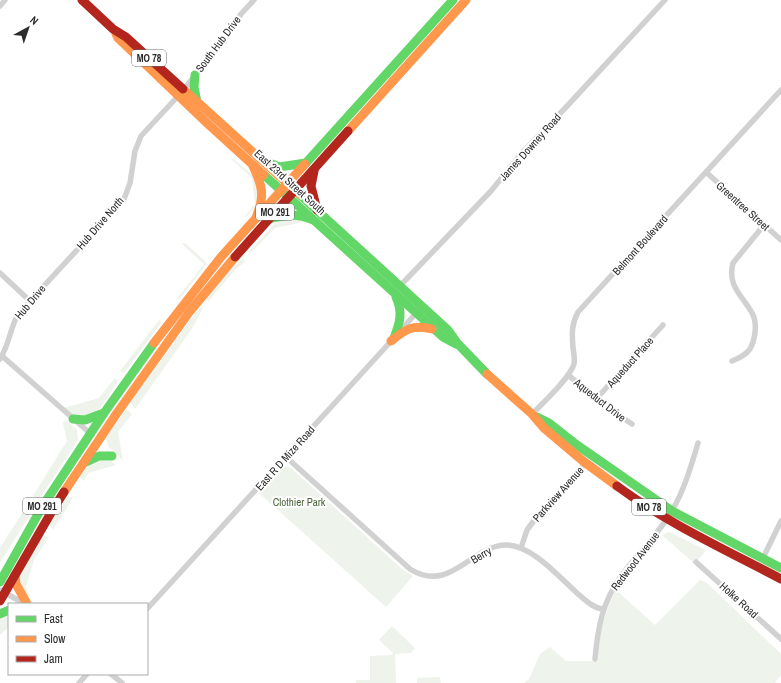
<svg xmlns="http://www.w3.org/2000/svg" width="781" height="683" font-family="'Archivo Narrow',sans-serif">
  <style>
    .green { fill: #eef3eb }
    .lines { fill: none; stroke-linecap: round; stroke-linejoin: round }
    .street { stroke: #d1d1d1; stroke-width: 5.5 }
    .fast { stroke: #63d668; stroke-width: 9 }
    .slow { stroke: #ff974d; stroke-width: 9 }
    .jam { stroke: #b3261e; stroke-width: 9 }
    .labels { text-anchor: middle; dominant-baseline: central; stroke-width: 4; stroke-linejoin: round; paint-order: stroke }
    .shield { fill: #fff; stroke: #6b6b6b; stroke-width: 1 }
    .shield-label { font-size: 10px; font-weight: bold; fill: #2c2c2c }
    .street-label { font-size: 11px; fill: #2c2c2c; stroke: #fff }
    .park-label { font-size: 11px; fill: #4d653c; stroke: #fff }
  </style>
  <rect width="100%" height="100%" fill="#fff"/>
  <!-- green -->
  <g class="green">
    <path d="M232 158 253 175 260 190 255 207 246 217H244L255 204 252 178 231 159Z"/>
    <path d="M286 217 308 221 275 228 250 254 249 253 250 250 275 223Z"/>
    <path d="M184 243 186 244 205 261 206 264 180 299 177 300H176L204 264 182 244Z"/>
    <path d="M242 259 245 260V261L234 271 208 302 207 301 206 298 226 274Z"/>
    <path d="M200 307 203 308 191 330 135 409 131 403V401Z"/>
    <path d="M160 319 161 323 125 372 122 373 120 371Z"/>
    <path d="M115 378 118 381 117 383 97 413 76 418 64 408 99 398Z"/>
    <path d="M126 410H128L132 414 118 432 123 461 109 447 106 438Z"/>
    <path d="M66 420 77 430 78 440 40 498 38 499 33 496 67 441 63 423Z"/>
    <path d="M93 460 111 461 116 465 88 473 84 481 80 477 88 465Z"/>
    <path d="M285 466 291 468 403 570 413 576 386 607 259 493 281 469Z"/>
    <path d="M68 496 73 498 53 530 50 526V523Z"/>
    <path d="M26 501 33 506V510L0 563V548L26 507Z"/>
    <path d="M669 532 706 550 695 564 662 535Z"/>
    <path d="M45 536 49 537 34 560 26 586 29 597 23 590 19 575 42 537Z"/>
    <path d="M700 580 707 583 781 654V675L775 683H524L529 679 540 654 550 647 566 661H598C599 635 604 612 616 590L655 625Z"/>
    <path d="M9 615V627L0 635V616Z"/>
    <path d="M392 626 415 648 411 653 395 654 396 683H356V680H370V656L392 655 393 653 379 640Z"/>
    <path d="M440 677 441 683H417V678Z"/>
  </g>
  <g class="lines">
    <!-- street -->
    <g class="street">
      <path d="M0 6 5 0"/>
      <path d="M706 172 781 240"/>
      <path d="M0 273 30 301"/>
      <path d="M399 287 491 191 522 153 569 104 665 0"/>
      <path d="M400 331 418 311"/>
      <path d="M2 356 92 435"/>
      <path d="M0 359C9 345 10 329 18 314L124 199 130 183 135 151 141 136 179 95 225 39 241 14 254 0"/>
      <path d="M732 361C739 358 746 355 750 349 755 340 758 323 752 313 742 295 727 286 733 263L764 225"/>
      <path d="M568 375 612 411 632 424"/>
      <path d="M597 398 663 325"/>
      <path d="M532 414C543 403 570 378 574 364 575 359 574 354 573 348 572 335 571 325 578 312L781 90"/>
      <path d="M286 457 410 569C451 595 473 543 508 545 534 547 559 577 577 593 585 600 593 608 603 609"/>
      <path d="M521 548 527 530 538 515 586 463"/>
      <path d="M763 558 781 521"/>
      <path d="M696 562 781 639"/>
      <path d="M0 590 25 604"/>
      <path d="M147 609 393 339"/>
      <path d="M595 659C598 627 602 603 621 576 637 554 658 535 672 511 684 490 691 467 698 443"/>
      <path d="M111 674 122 683"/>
      <path d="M79 683 87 674"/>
    </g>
    <!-- fast -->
    <g class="fast">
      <path d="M195 75 194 87 197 102"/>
      <path d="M260 159 279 167 306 163"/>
      <path d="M305 164 453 0"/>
      <path d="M264 175 443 337 456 344"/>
      <path d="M299 194 448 330 458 344 487 374"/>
      <path d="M269 219C285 215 297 213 313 220"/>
      <path d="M394 338C400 323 403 312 396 297"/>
      <path d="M537 417 549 423 577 445 672 511 781 568"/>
      <path d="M73 419 85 420 104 413"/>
      <path d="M86 462 99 456H112"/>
      <path d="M0 582 42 507 104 413 154 343"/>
      <path d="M0 614 9 610"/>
    </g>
    <!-- slow -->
    <g class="slow">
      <path d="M116 34 118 38 208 124 264 175"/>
      <path d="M183 89 299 194"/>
      <path d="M348 131 466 0"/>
      <path d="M253 166C262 185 265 195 257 215"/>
      <path d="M391 341C406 329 413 324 432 329"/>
      <path d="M154 343 221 257 305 164"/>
      <path d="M487 374 532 414 544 428 583 461 617 486"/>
      <path d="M64 492 117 413 190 311 235 257"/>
      <path d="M15 575 16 584 27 604"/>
    </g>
    <!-- jam -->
    <g class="jam">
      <path d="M82 0 113 29 126 37 183 89"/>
      <path d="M314 171 311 186 317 210"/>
      <path d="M235 257 348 131"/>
      <path d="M617 486C667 523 726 550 781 579"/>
      <path d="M0 601 52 511 64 492"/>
    </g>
  </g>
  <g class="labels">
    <!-- shield labels -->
    <g class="shield">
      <rect x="132" y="50" width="34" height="16" rx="3"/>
      <rect x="256" y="204" width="38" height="16" rx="3"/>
      <rect x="23" y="498" width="38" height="16" rx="3"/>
      <rect x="632" y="499" width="34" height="16" rx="3"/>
    </g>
    <g class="shield-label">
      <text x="149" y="58">MO 78</text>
      <text x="275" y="212">MO 291</text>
      <text x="42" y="506">MO 291</text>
      <text x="649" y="507">MO 78</text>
    </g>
    <!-- street labels -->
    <g class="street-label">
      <text transform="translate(218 44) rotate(-53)">South Hub Drive</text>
      <text transform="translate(530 147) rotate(-48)">James Downey Road</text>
      <text transform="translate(290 182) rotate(42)">East 23rd Street South</text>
      <text transform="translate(743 206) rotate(42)">Greentree Street</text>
      <text transform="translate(100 223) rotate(-49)">Hub Drive North</text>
      <text transform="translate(640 245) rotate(-48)">Belmont Boulevard</text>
      <text transform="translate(30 302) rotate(-50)">Hub Drive</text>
      <text transform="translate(630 362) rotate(-48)">Aqueduct Place</text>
      <text transform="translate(600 400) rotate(38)">Aqueduct Drive</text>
      <text transform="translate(285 458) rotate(-48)">East R D Mize Road</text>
      <text transform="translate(558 494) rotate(-48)">Parkview Avenue</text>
      <text transform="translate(481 555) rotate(-31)">Berry</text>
      <text transform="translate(635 561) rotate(-52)">Redwood Avenue</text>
      <text transform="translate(739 600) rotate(42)">Holke Road</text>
    </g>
    <!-- park labels -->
    <g class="park-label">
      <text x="299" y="502">Clothier Park</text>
    </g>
  </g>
  <!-- legend -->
  <rect x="8" y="603" width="140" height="72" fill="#ffffff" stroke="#ababab"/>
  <rect x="16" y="616" width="20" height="6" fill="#63d668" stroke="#ababab"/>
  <text x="44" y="623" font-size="12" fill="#2c2c2c">Fast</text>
  <rect x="16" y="636" width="20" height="6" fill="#ff974d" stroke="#ababab"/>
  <text x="44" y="643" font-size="12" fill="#2c2c2c">Slow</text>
  <rect x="16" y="656" width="20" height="6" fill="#b3261e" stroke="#ababab"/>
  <text x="44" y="663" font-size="12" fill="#2c2c2c">Jam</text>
  <!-- north arrow -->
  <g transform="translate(28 28) rotate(40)" stroke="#ffffff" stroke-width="3" paint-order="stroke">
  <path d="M0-3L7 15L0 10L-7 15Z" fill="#2c2c2c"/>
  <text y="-6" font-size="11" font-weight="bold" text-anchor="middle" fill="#2c2c2c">N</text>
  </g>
</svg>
